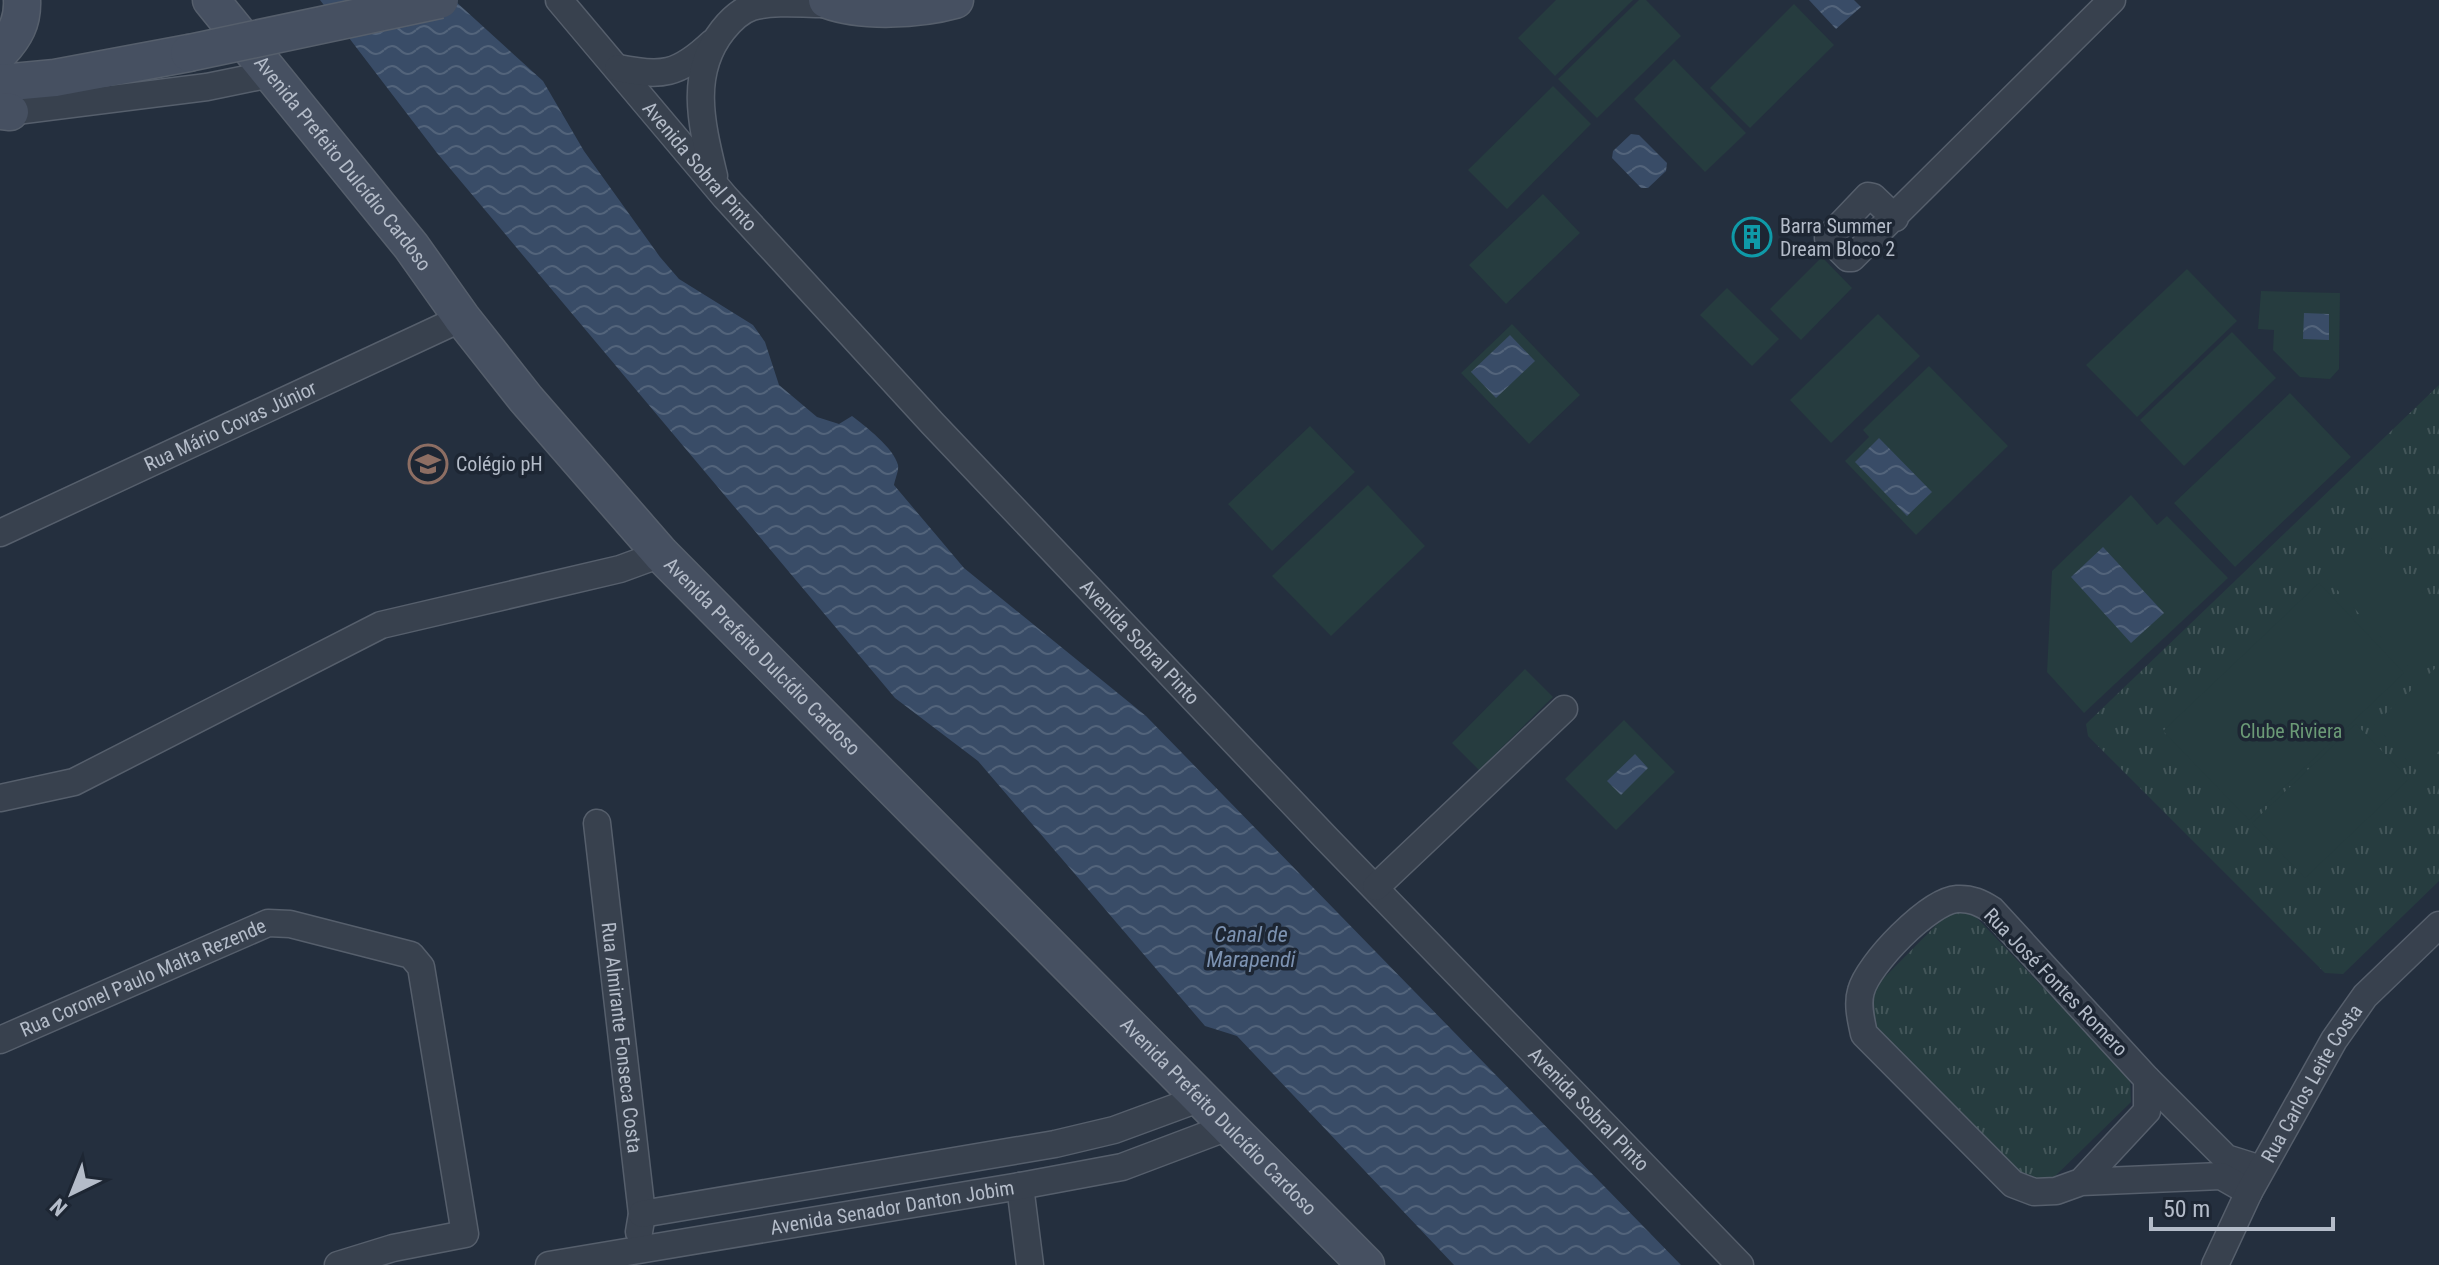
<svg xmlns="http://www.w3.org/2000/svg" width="2439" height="1265" font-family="'Roboto Condensed',sans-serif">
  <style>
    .park { fill: url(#park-tufts) }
    .pitch { fill: #263c3f }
    .water { fill: url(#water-waves) }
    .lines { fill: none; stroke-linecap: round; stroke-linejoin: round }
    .street-casing { stroke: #565f6c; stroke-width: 29 }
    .secondary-casing { stroke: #565f6c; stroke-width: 39 }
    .street { stroke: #38414e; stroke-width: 26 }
    .secondary { stroke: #465061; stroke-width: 36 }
    .secondary-bridge-casing { stroke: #565f6c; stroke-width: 39; stroke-linecap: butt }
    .secondary-bridge { stroke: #465061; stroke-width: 36 }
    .labels { text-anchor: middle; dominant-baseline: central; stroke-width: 7; stroke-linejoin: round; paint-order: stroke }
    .street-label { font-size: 20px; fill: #b4bcc9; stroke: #1d2633 }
    .poi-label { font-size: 20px; fill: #b4bcc9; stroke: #1d2633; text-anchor: start }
    .park-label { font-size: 20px; fill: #6b9a76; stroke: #1d2633 }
    .water-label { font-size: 22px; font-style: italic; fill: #7c92b1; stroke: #1d2633 }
  </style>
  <defs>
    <pattern id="park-tufts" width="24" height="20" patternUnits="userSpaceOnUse" patternTransform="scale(2)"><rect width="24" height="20" fill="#263c3f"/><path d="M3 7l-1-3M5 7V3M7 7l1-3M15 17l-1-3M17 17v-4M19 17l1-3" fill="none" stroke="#435659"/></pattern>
    <pattern id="water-waves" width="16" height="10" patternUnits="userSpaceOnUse" patternTransform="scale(2)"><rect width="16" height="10" fill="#394c67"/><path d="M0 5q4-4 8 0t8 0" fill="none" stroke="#53647b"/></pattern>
  </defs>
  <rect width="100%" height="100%" fill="#242f3e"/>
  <!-- park -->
  <g class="park">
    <path d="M2439 385V881L2343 974 2325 973 2088 736 2086 724Z"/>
    <path d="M1952 909 1975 916 2130 1079 2131 1102 2049 1182 2019 1174 1873 1025 1872 990Z"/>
  </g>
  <!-- pitch -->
  <g class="pitch">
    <path d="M1556 0H1633L1555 76 1518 38Z"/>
    <path d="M1639 0H1646L1681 36 1597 118 1558 79Z"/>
    <path d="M1794 4 1834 45 1750 128 1710 88Z"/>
    <path d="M1674 59 1746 133 1705 172 1634 99Z"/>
    <path d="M1553 86 1591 124 1507 209 1468 170Z"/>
    <path d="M1543 194 1580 233 1506 304 1469 265Z"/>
    <path d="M1822 257 1852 288 1801 340 1770 309Z"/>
    <path d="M2187 269 2237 321 2137 417 2086 365Z"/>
    <path d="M1727 288 1779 339 1752 366 1700 315Z"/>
    <path d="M2261 291 2340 293 2339 369 2330 379 2300 377 2273 350 2274 330 2258 329Z"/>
    <path d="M1878 314 1920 356 1831 443 1790 400Z"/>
    <path d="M1512 324 1580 395 1529 444 1461 373Z"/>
    <path d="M2232 332 2276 378 2184 466 2140 420Z"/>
    <path d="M1929 366 2008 446 1916 535 1845 461 1869 437 1863 430Z"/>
    <path d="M2290 393 2351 457 2235 567 2174 503Z"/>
    <path d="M1310 426 1355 472 1272 551 1228 504Z"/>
    <path d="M1368 485 1425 546 1331 636 1272 576Z"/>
    <path d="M2131 495 2157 525 2167 516 2228 578 2084 713 2047 672 2052 571Z"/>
    <path d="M2371 538 2439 610V637L2408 666 2327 579Z"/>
    <path d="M2319 583 2404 673 2249 820 2163 731Z"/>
    <path d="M2439 665V751L2417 771 2374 724Z"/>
    <path d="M1525 669 1553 697 1479 770 1452 743Z"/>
    <path d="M1624 720 1675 772 1616 830 1565 779Z"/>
    <path d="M2356 724 2409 779 2305 878 2252 823Z"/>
  </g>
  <!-- water -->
  <g class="water">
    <path d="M320 0H454L543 81 584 151 660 257 679 279 753 325 765 342 779 385 817 417 839 424 852 416C865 426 894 448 898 465 899 471 895 479 894 485L964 568 1146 716 1681 1265H1454L1237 1036 1205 1026 978 761 895 698 437 153Z"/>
    <path d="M1809 0H1854L1861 7 1836 29Z"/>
    <path d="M1631 134 1639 135 1667 163 1666 171 1648 188H1641L1612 158 1613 151Z"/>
    <path d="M2304 313 2329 314V340L2303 339Z"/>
    <path d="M1510 335 1535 361 1496 398 1471 372Z"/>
    <path d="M1879 438 1932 492 1907 516 1855 462Z"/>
    <path d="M2103 547 2164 613 2131 643 2071 577Z"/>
    <path d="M1635 754 1648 768 1621 795 1607 781Z"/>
  </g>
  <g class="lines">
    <defs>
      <g id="street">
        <path id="s1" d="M559 0 725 197 933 424 1326 838 1740 1265"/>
        <path d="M618 68C662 77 678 75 712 43"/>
        <path d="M0 113 207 87 271 74"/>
        <path d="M714 176C702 126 688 74 723 30 731 20 740 11 752 7 778 0 811 5 838 4"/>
        <path d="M1895 218 1873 197 1868 196 1828 238 1848 258H1852L2112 0"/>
        <path id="s2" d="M0 533 462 318"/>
        <path d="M0 798 74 782 381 625 620 569 661 554"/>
        <path id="s3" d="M597 823 642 1214 639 1232"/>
        <path d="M1376 887 1564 709"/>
        <path id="s4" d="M0 1040 268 923 290 924 411 955 421 967 465 1234 393 1248 338 1265"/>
        <path d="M2147 1079 2226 1158 2261 1169"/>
        <path d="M2081 1182 2147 1111V1079L1992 910C1981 903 1971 898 1957 899 1929 901 1868 964 1861 991 1857 1004 1861 1020 1864 1034L2013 1184 2034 1192 2056 1191 2081 1182 2221 1176 2249 1192"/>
        <path d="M1020 1186 1030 1265"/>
        <path d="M642 1214 1055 1144 1114 1130 1201 1098"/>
        <path id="s5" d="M549 1265 1020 1186 1122 1167 1228 1127"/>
        <path id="s6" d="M2215 1265 2249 1192 2334 1040 2365 996 2439 925"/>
      </g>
      <g id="secondary">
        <path id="s7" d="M211 0 411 246 462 318 526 399 661 554 1366 1265"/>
        <path d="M827 0C862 13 919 10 955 0"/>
        <path d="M0 52C15 36 23 22 22 0"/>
        <path d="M0 83 55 78 189 53"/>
        <path d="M0 111 10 112"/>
      </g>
    </defs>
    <!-- street casing -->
    <use href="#street" class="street-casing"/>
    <!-- secondary casing -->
    <use href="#secondary" class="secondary-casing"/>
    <!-- street -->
    <use href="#street" class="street"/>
    <!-- secondary -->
    <use href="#secondary" class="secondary"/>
    <defs>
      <path id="secondary-bridge" d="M189 53 440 0"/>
    </defs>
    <!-- secondary-bridge casing -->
    <use href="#secondary-bridge" class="secondary-bridge-casing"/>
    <!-- secondary-bridge -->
    <use href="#secondary-bridge" class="secondary-bridge"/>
  </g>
  <!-- icons -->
  <defs>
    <symbol id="building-ring" viewBox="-11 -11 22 22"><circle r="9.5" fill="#1d2633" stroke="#0f9aa8" stroke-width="1.5"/><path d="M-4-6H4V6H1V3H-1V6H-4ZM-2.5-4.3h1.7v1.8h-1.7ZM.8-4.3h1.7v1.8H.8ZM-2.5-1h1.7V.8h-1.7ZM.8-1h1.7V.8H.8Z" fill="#0f9aa8"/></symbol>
    <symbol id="school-ring" viewBox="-11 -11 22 22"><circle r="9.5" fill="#1d2633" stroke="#8d6e63" stroke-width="1.5"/><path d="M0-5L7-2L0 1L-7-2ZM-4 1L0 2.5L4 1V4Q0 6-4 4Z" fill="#8d6e63"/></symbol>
  </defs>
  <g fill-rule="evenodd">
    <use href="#building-ring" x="1730" y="215" width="44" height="44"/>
    <use href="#school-ring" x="406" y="442" width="44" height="44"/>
  </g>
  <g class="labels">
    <!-- street labels -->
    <g class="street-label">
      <text stroke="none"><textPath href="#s7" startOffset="210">Avenida Prefeito Dulcídio Cardoso</textPath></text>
      <text stroke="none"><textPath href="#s1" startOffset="218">Avenida Sobral Pinto</textPath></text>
      <text stroke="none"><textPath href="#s2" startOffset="254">Rua Mário Covas Júnior</textPath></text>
      <text stroke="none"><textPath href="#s1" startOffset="866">Avenida Sobral Pinto</textPath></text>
      <text stroke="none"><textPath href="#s7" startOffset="858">Avenida Prefeito Dulcídio Cardoso</textPath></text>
      <text stroke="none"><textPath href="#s4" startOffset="156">Rua Coronel Paulo Malta Rezende</textPath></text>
      <text transform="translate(2056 982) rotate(46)">Rua José Fontes Romero</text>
      <text stroke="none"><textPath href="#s3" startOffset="216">Rua Almirante Fonseca Costa</textPath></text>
      <text stroke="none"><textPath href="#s6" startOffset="206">Rua Carlos Leite Costa</textPath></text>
      <text stroke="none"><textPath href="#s1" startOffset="1514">Avenida Sobral Pinto</textPath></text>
      <text stroke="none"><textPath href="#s7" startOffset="1506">Avenida Prefeito Dulcídio Cardoso</textPath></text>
      <text stroke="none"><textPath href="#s5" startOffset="348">Avenida Senador Danton Jobim</textPath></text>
    </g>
    <!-- poi labels -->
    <g class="poi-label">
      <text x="1780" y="226">Barra Summer<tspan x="1780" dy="23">Dream Bloco 2</tspan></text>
      <text x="456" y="464">Colégio pH</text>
    </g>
    <!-- park labels -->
    <g class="park-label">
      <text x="2291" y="731">Clube Riviera</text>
    </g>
    <!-- water labels -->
    <g class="water-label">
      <text x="1251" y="934">Canal de<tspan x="1251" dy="25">Marapendi</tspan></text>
    </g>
  </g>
  <!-- north arrow -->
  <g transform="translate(72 1193) rotate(223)" stroke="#1d2633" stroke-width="6" paint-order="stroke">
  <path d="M0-6L14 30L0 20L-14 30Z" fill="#b4bcc9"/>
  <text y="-12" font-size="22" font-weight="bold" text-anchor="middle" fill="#b4bcc9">N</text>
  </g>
  <!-- scale -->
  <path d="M2151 1217v12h182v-12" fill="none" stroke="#b4bcc9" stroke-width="4"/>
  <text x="2163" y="1217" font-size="24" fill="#b4bcc9" stroke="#1d2633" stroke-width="6" paint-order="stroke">50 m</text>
</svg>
